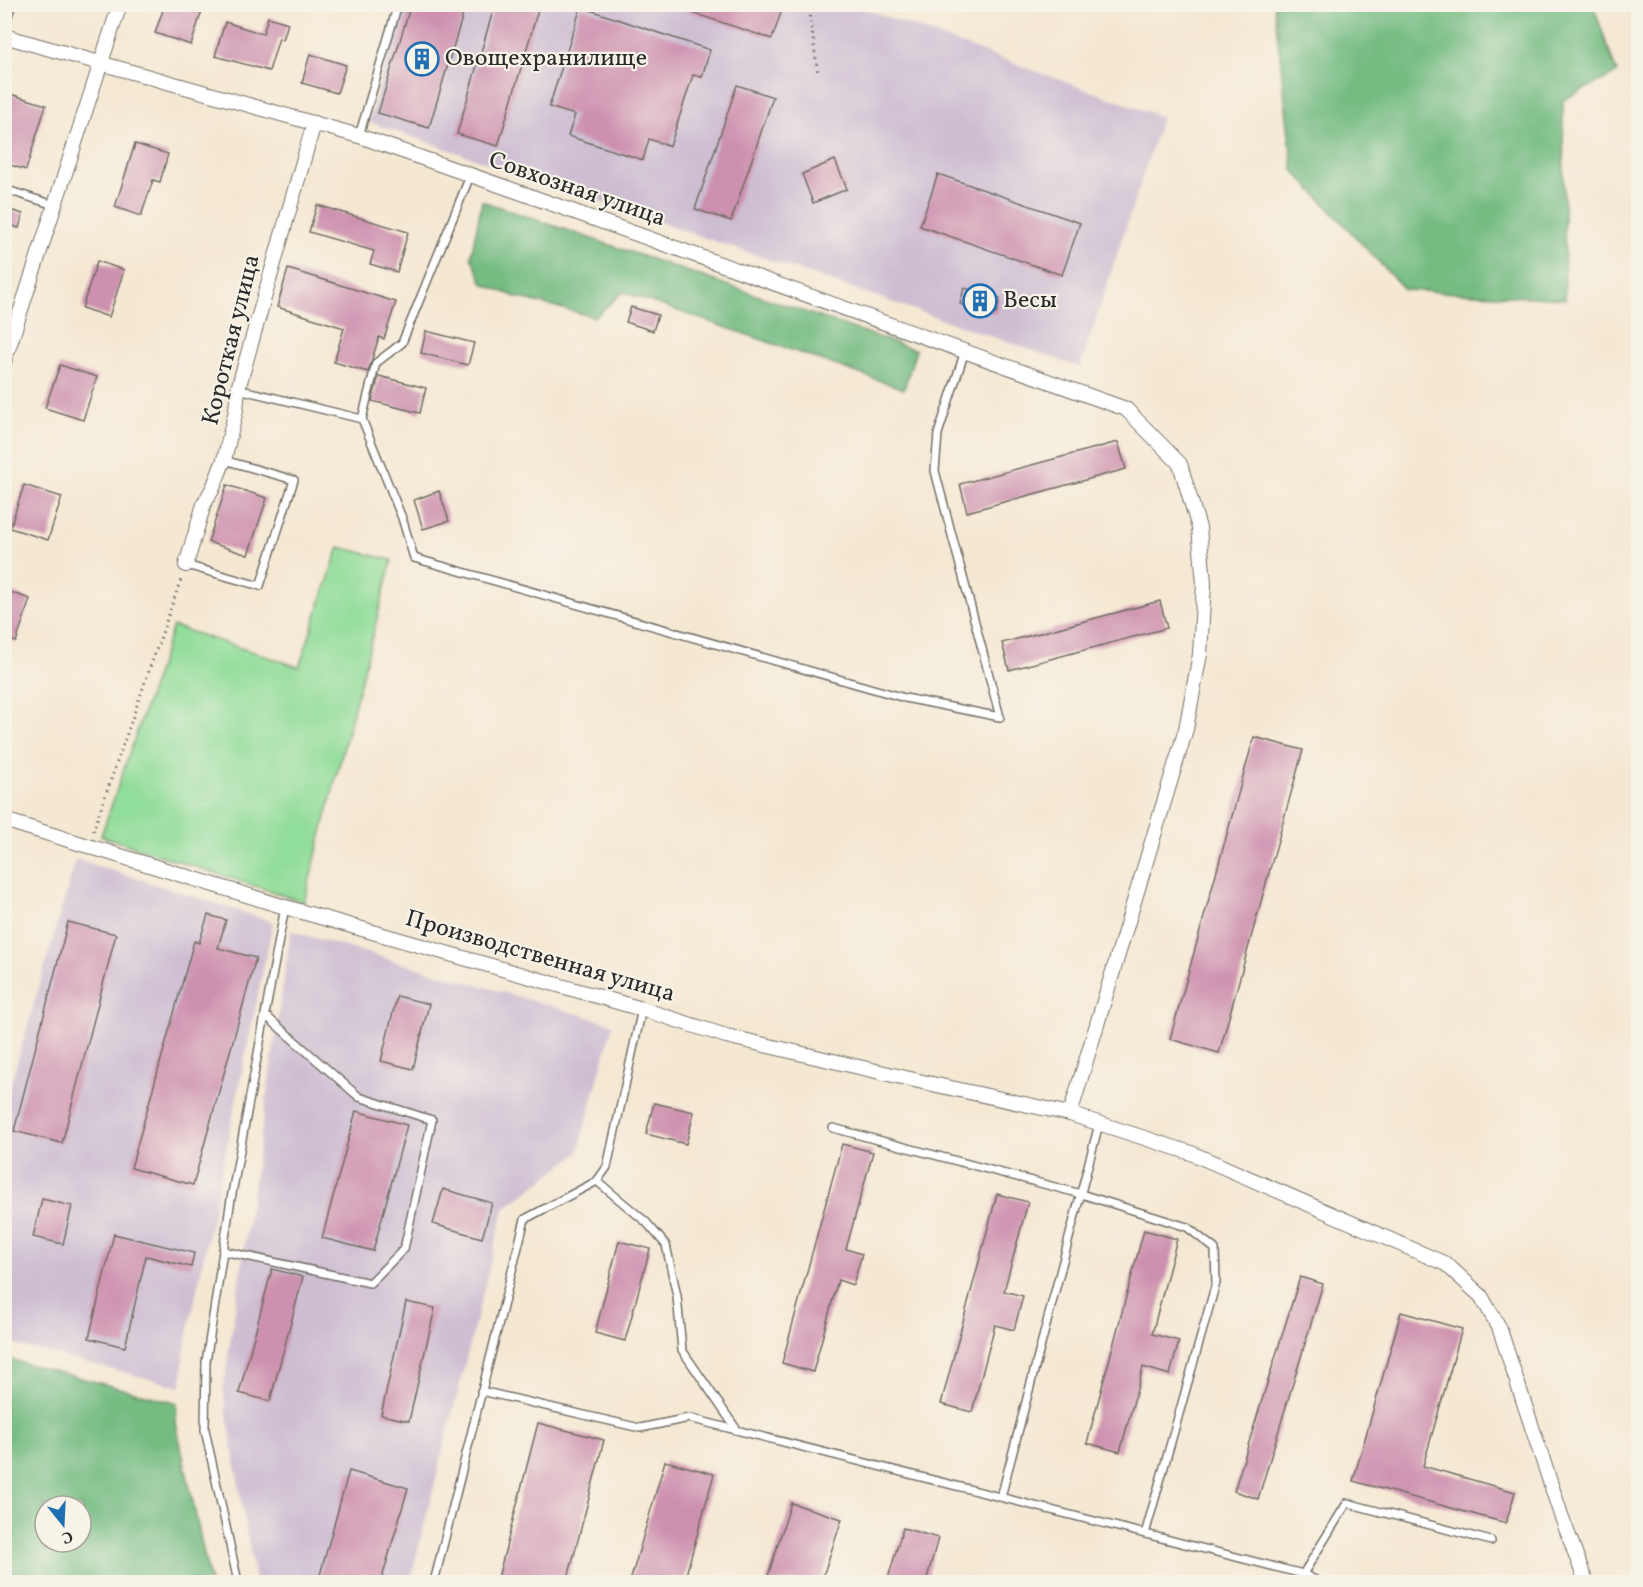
<svg xmlns="http://www.w3.org/2000/svg" width="1643" height="1587" font-family="Vollkorn,serif">
  <style>
    .industrial { fill: #cdbed2 }
    .green { fill: #91dd9a; stroke: #5e8462; stroke-width: 1.5 }
    .forest { fill: #74bc82; stroke: #507456; stroke-width: 1.5; fill-rule: evenodd }
    .building { fill: #cd91af }
    .lines { fill: none; stroke-linecap: round; stroke-linejoin: round }
    .lane-casing { stroke: #726d66; stroke-width: 10 }
    .street-casing { stroke: #726d66; stroke-width: 16 }
    .path { stroke: #726d66; stroke-width: 3; stroke-dasharray: 1.5 4.5; stroke-linecap: butt }
    .lane { stroke: #fff; stroke-width: 7 }
    .street { stroke: #fff; stroke-width: 14 }
    .labels { text-anchor: middle; dominant-baseline: central; stroke-width: 4.5; stroke-linejoin: round; paint-order: stroke }
    .poi-label { font-size: 24px; fill: #2b2b2b; stroke: #f7f3e8; text-anchor: start }
    .street-label { font-size: 24px; fill: #2b2b2b; stroke: #f7f3e8 }
  </style>
  <rect width="100%" height="100%" fill="#f7f3e8"/>
  <filter id="ink" filterUnits="userSpaceOnUse"><feTurbulence type="fractalNoise" baseFrequency=".0167" numOctaves="2"/><feDisplacementMap in="SourceGraphic" scale="12" xChannelSelector="R" yChannelSelector="G"/><feConvolveMatrix kernelMatrix="1 2 1 2 8 2 1 2 1" color-interpolation-filters="sRGB"/></filter>
  <filter id="wash" filterUnits="userSpaceOnUse"><feTurbulence type="fractalNoise" baseFrequency=".008" numOctaves="4" result="noise"/><feDisplacementMap in="SourceGraphic" scale="24" xChannelSelector="R" yChannelSelector="G"/><feGaussianBlur stdDeviation="1.35" result="paint"/><feColorMatrix in="noise" values="0 0 0 0 0 0 0 0 0 0 0 0 0 0 0 0 0 1.4 0 .05"/><feComposite in="paint" operator="in"/></filter>
  <g filter="url(#wash)">
    <rect width="100%" height="100%" fill="#f5e8d3"/>
    <!-- industrial -->
    <g class="industrial">
      <path d="M404 4 854 5 1162 117 1080 367 369 122Z"/>
      <path d="M76 859 273 922 184 1353 181 1387 5 1342 4 1107Z"/>
      <path d="M291 931 613 1024 578 1153 504 1209 410 1582H255L223 1390Z"/>
    </g>
    <!-- green -->
    <path class="green" d="M339 547 392 560 304 902 101 836 173 626 299 667Z"/>
    <!-- forest -->
    <g class="forest">
      <path d="M1274 5H1593L1617 73 1563 100 1565 299 1405 290 1293 170Z"/>
      <path d="M482 201 916 350 904 389 623 292 595 317 516 297 483 284 471 256Z"/>
      <path d="M4 1358 177 1403 176 1423 210 1582H5ZM45 1506H81V1542H45Z"/>
    </g>
    <g id="blocks">
      <!-- building -->
      <g class="building">
        <path d="M165 4H204L191 45 155 33Z"/>
        <path d="M411 4H466L429 128 378 113Z"/>
        <path d="M495 4H521L538 10 498 146 457 134Z"/>
        <path d="M675 4H784L772 39 675 7Z"/>
        <path d="M581 7 710 50 702 77 693 75 670 146 649 139 643 160 568 136 575 115 549 107Z"/>
        <path d="M268 17 288 23 283 40 279 38 269 71 215 56 225 22 263 34Z"/>
        <path d="M310 54 346 65 337 93 302 83Z"/>
        <path d="M737 85 773 97 731 221 695 209Z"/>
        <path d="M4 92 46 105 26 170 4 163Z"/>
        <path d="M135 144 168 154 160 182 153 180 141 216 115 207Z"/>
        <path d="M835 160 847 189 813 203 802 174Z"/>
        <path d="M938 174 1080 223 1062 275 920 226Z"/>
        <path d="M317 205 408 232 397 272 370 264 374 251 309 232Z"/>
        <path d="M4 208 23 214 19 228 4 223Z"/>
        <path d="M97 261 124 270 109 317 82 308Z"/>
        <path d="M288 269 396 302 384 339 379 337 368 372 334 362 344 328 277 307Z"/>
        <path d="M964 288 1000 298 996 314 960 304Z"/>
        <path d="M631 307 658 315 653 331 626 322Z"/>
        <path d="M426 331 474 343 468 365 421 353Z"/>
        <path d="M60 365 97 377 83 420 45 408Z"/>
        <path d="M379 376 426 388 420 413 372 401Z"/>
        <path d="M1118 442 1126 469 967 512 960 484Z"/>
        <path d="M24 485 62 497 48 540 10 528Z"/>
        <path d="M227 485 267 498 248 555 208 542Z"/>
        <path d="M439 491 449 521 423 529 414 500Z"/>
        <path d="M4 590 30 599 16 642 4 638Z"/>
        <path d="M1160 601 1167 628 1009 670 1002 643Z"/>
        <path d="M1254 737 1303 750 1219 1053 1170 1039Z"/>
        <path d="M208 915 226 920 218 948 256 958 193 1185 131 1168 194 941 199 943Z"/>
        <path d="M68 922 116 934 62 1143 14 1131Z"/>
        <path d="M397 996 429 1004 413 1069 381 1061Z"/>
        <path d="M654 1103 694 1112 686 1144 646 1134Z"/>
        <path d="M356 1111 407 1125 373 1251 322 1238Z"/>
        <path d="M842 1144 873 1152 846 1249 862 1254 853 1285 838 1280 813 1372 782 1363Z"/>
        <path d="M443 1189 492 1203 482 1238 433 1224Z"/>
        <path d="M997 1194 1028 1202 1004 1291 1023 1296 1014 1330 995 1325 972 1412 941 1404Z"/>
        <path d="M42 1199 72 1206 63 1244 33 1237Z"/>
        <path d="M1144 1230 1177 1239 1152 1334 1179 1341 1170 1375 1143 1367 1120 1452 1087 1443Z"/>
        <path d="M114 1234 194 1253 191 1267 146 1256 125 1347 89 1338Z"/>
        <path d="M619 1241 650 1249 625 1341 595 1333Z"/>
        <path d="M272 1269 303 1277 270 1401 239 1393Z"/>
        <path d="M1300 1277 1323 1284 1258 1499 1234 1491Z"/>
        <path d="M406 1302 435 1308 409 1421 381 1415Z"/>
        <path d="M1401 1312 1462 1329 1423 1466 1515 1492 1506 1523 1353 1481Z"/>
        <path d="M538 1423 604 1440 567 1582H497Z"/>
        <path d="M665 1461 714 1474 684 1582H630Z"/>
        <path d="M349 1471 408 1488 381 1582H318Z"/>
        <path d="M791 1503 842 1519 821 1582H766Z"/>
        <path d="M903 1528 938 1538 926 1582H887Z"/>
      </g>
    </g>
  </g>
  <g filter="url(#ink)">
    <use href="#blocks" fill-opacity="0" stroke="#726d66" stroke-width="1.5"/>
    <g class="lines">
      <defs>
        <g id="lane">
          <path d="M4 28 12 4"/>
          <path d="M359 136 398 4"/>
          <path d="M4 189 54 205"/>
          <path d="M238 389 362 419 376 363 402 343 470 176"/>
          <path d="M362 419 402 518 414 558 905 698 1000 717 935 471 938 434 965 351"/>
          <path d="M186 565 260 586 294 480 224 460"/>
          <path d="M833 1128 1081 1194 1187 1227 1215 1249 1216 1283 1145 1534"/>
          <path d="M597 1181 646 1222 666 1245 677 1296 682 1350 737 1430"/>
          <path d="M223 1251 370 1283 404 1249 432 1120 359 1097 265 1015"/>
          <path d="M481 1391 640 1428 689 1418 1303 1574 1319 1582"/>
          <path d="M1001 1497 1099 1124"/>
          <path d="M1303 1574 1347 1503 1491 1541"/>
          <path d="M238 1582 205 1430 206 1362 231 1199 285 907"/>
          <path d="M434 1582 525 1219 597 1181 607 1167 642 1009"/>
        </g>
        <g id="street">
          <path d="M4 36 359 136 516 191 1126 409 1180 464 1199 528 1204 583 1200 654 1186 729 1070 1114 1191 1153 1446 1264 1481 1296 1499 1327 1561 1515 1586 1582"/>
          <path d="M4 362 120 4"/>
          <path d="M186 565 204 504 213 488 224 460 236 410 238 389 314 123"/>
          <path d="M4 820 285 907 642 1009 726 1036 923 1082 1070 1114"/>
        </g>
      </defs>
      <!-- lane casing -->
      <use href="#lane" class="lane-casing"/>
      <!-- street casing -->
      <use href="#street" class="street-casing"/>
      <!-- path -->
      <g class="path">
        <path d="M808 4 818 73"/>
        <path d="M93 831 181 579"/>
      </g>
      <!-- lane -->
      <use href="#lane" class="lane"/>
      <!-- street -->
      <use href="#street" class="street"/>
    </g>
  </g>
  <!-- icons -->
  <defs>
    <symbol id="building-ring" viewBox="-11 -11 22 22"><circle r="9.5" fill="#f7f3e8" stroke="#1f6fb2" stroke-width="1.5"/><path d="M-4-6H4V6H1V3H-1V6H-4ZM-2.5-4.3h1.7v1.8h-1.7ZM.8-4.3h1.7v1.8H.8ZM-2.5-1h1.7V.8h-1.7ZM.8-1h1.7V.8H.8Z" fill="#1f6fb2"/></symbol>
  </defs>
  <g fill-rule="evenodd">
    <use href="#building-ring" x="403" y="40" width="38" height="38"/>
    <use href="#building-ring" x="961" y="282" width="38" height="38"/>
  </g>
  <g class="labels">
    <!-- poi labels -->
    <g class="poi-label">
      <text x="445" y="59">Овощехранилище</text>
      <text x="1003" y="301">Весы</text>
    </g>
    <!-- street labels -->
    <g class="street-label">
      <text transform="translate(577 190) rotate(19)">Совхозная улица</text>
      <text transform="translate(232 340) rotate(-76)">Короткая улица</text>
      <text transform="translate(540 957) rotate(16)">Производственная улица</text>
    </g>
  </g>
  <!-- margin -->
  <rect width="1643" height="1587" fill="none" stroke="#f7f3e8" stroke-width="24"/>
  <!-- north arrow -->
  <g transform="translate(63 1524) rotate(162)"><circle r="28" fill="#f7f3e8" stroke="#a5a39c" stroke-width="1.5"/>
  <path d="M0-4.5L10 22L0 15L-10 22Z" fill="#1f6fb2"/>
  <text y="-9" font-size="16" font-weight="bold" text-anchor="middle" fill="#2b2b2b">С</text>
  </g>
</svg>
